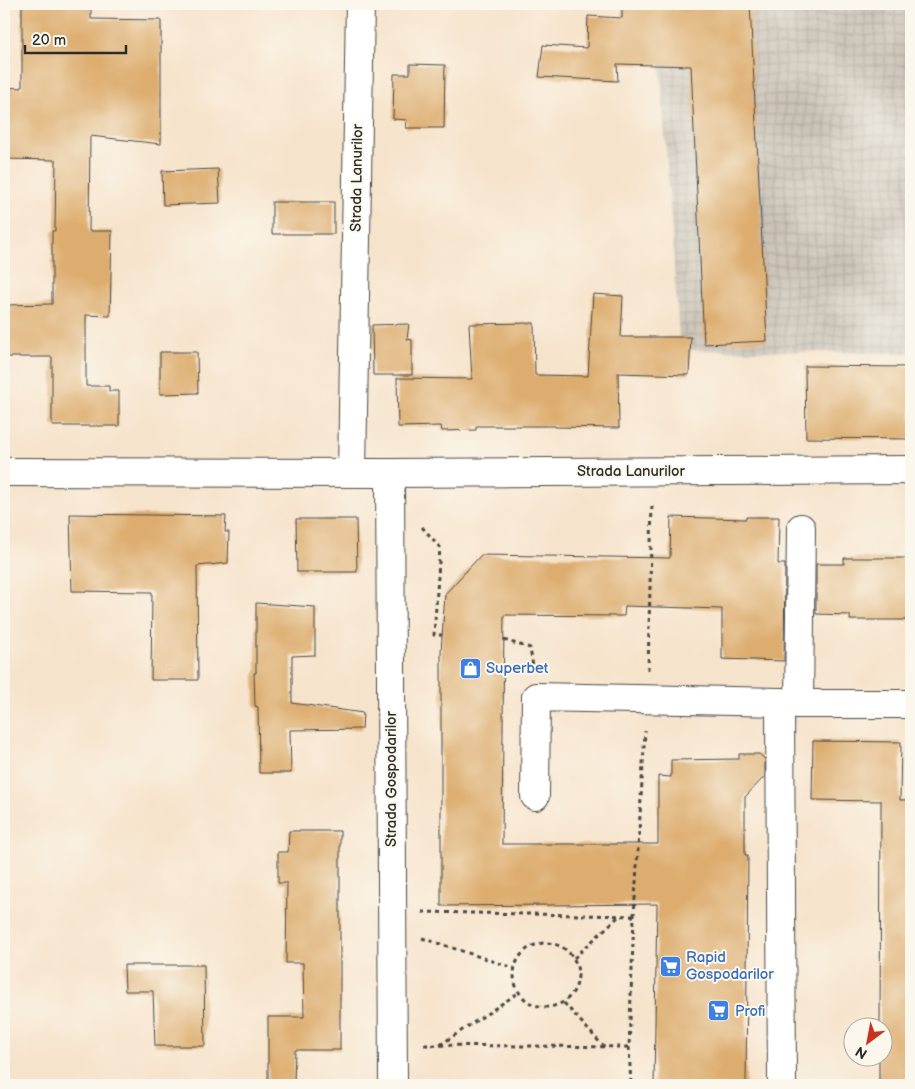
<svg xmlns="http://www.w3.org/2000/svg" width="915" height="1089" font-family="'Balsamiq Sans',sans-serif">
  <style>
    .industrial { fill: url(#industrial-grid) }
    .building { fill: #ddad6f }
    .lines { fill: none; stroke-linecap: round; stroke-linejoin: round }
    .minor-casing { stroke: #494743; stroke-width: 30 }
    .tertiary-casing { stroke: #494743; stroke-width: 30 }
    .path { stroke: #494743; stroke-width: 3; stroke-dasharray: 4 4; stroke-linecap: butt }
    .minor { stroke: #fff; stroke-width: 28 }
    .tertiary { stroke: #fff; stroke-width: 28 }
    .labels { text-anchor: middle; dominant-baseline: central; stroke-width: 4; stroke-linejoin: round; paint-order: stroke }
    .street-label { font-size: 15px; fill: #2b2b2b; stroke: #fbf7ec }
    .shop-label { font-size: 15px; fill: #366cbe; stroke: #fbf7ec; text-anchor: start }
  </style>
  <defs>
    <pattern id="industrial-grid" width="8" height="8" patternUnits="userSpaceOnUse" patternTransform="scale(1.25)"><rect width="8" height="8" fill="#cac3b8"/><path d="M0 4h8M4 0v8" fill="none" stroke="#aea89e"/></pattern>
  </defs>
  <rect width="100%" height="100%" fill="#fbf7ec"/>
  <filter id="ink" filterUnits="userSpaceOnUse"><feTurbulence type="fractalNoise" baseFrequency=".02" numOctaves="2"/><feDisplacementMap in="SourceGraphic" scale="10" xChannelSelector="R" yChannelSelector="G"/><feConvolveMatrix kernelMatrix="1 2 1 2 8 2 1 2 1" color-interpolation-filters="sRGB"/></filter>
  <filter id="wash" filterUnits="userSpaceOnUse"><feTurbulence type="fractalNoise" baseFrequency=".0096" numOctaves="4" result="noise"/><feDisplacementMap in="SourceGraphic" scale="20" xChannelSelector="R" yChannelSelector="G"/><feGaussianBlur stdDeviation="1.12" result="paint"/><feColorMatrix in="noise" values="0 0 0 0 0 0 0 0 0 0 0 0 0 0 0 0 0 1.4 0 .05"/><feComposite in="paint" operator="in"/></filter>
  <g filter="url(#wash)">
    <rect width="100%" height="100%" fill="#f6e3cb"/>
    <!-- industrial -->
    <path class="industrial" d="M656 4H911V353L680 350Z"/>
    <g id="blocks">
      <!-- building -->
      <g class="building">
        <path d="M22 4H91V19L161 20V144L90 136 89 231H112L110 316 86 315V386H109V391H119V426H52V357H4V305L52 304V231H55L56 160 4 159V87L22 88Z"/>
        <path d="M622 4H750L767 341 704 344 691 66 617 64 618 81 539 77 543 45 587 48 588 16 622 18Z"/>
        <path d="M410 64 445 65 444 128H406L407 120 393 119 394 74H410Z"/>
        <path d="M218 169 220 203 163 205 162 171Z"/>
        <rect x="272" y="202" width="62" height="32"/>
        <path d="M593 294 623 296 621 337H691L689 375 618 373 619 428 555 427V426H476V430L442 431 441 426 398 427 397 378 472 379 469 324 534 323 535 375 588 376Z"/>
        <path d="M409 324 407 339 412 340V375H373L372 325Z"/>
        <path d="M160 352H197L198 393 160 394Z"/>
        <path d="M805 366 911 367V439L806 438Z"/>
        <path d="M70 514 226 516 225 532H229L228 563 197 566 198 680H151L152 592 72 591Z"/>
        <path d="M671 517 746 519V517H779L778 564H785L784 661 722 659V609L625 606 624 616 504 615 502 844H658V776L671 777V760L739 759V754H759L765 759V776L745 797V855H748L746 1085H654L657 904 441 906V652L445 594 481 555 670 558Z"/>
        <path d="M296 519H356L357 572H297Z"/>
        <path d="M844 558H911V620H850V615L816 614V564H844Z"/>
        <path d="M256 603 315 607V655L292 656V703L363 713 362 729 290 730 291 773H259L258 707 255 706 254 673H256Z"/>
        <path d="M813 741 901 742 900 800H911V1085H879V1056H882V1026H880L881 801 812 800Z"/>
        <path d="M289 831H340V1050H295L294 1085H268V1017H304L303 963H286L287 883H278V852H288Z"/>
        <path d="M124 965H204L205 1046H155L153 991H125Z"/>
      </g>
    </g>
  </g>
  <g filter="url(#ink)">
    <use href="#blocks" fill-opacity="0" stroke="#494743" stroke-width="1"/>
    <g class="lines">
      <defs>
        <g id="minor">
          <path d="M352 472 360 4"/>
          <path d="M390 473 393 1085"/>
          <path d="M801 528 799 704H911"/>
          <path d="M535 796 536 697 780 702"/>
          <path d="M782 1085 780 702 799 704"/>
        </g>
        <path id="tertiary" d="M4 472 390 473 911 470"/>
      </defs>
      <!-- minor casing -->
      <use href="#minor" class="minor-casing"/>
      <!-- tertiary casing -->
      <use href="#tertiary" class="tertiary-casing"/>
      <!-- path -->
      <g class="path">
        <path d="M422 527 440 547 434 635H442"/>
        <path d="M504 640 530 648 533 667"/>
        <path d="M648 670 652 503"/>
        <path d="M422 912 634 916 629 1047 423 1045"/>
        <path d="M634 916 645 731"/>
        <path d="M422 938 514 968"/>
        <circle cx="546" cy="975" r="32"/>
        <path d="M574 958 619 916"/>
        <path d="M564 1003 604 1047"/>
        <path d="M440 1045 518 993"/>
        <path d="M629 1047 631 1085"/>
      </g>
      <!-- minor -->
      <use href="#minor" class="minor"/>
      <!-- tertiary -->
      <use href="#tertiary" class="tertiary"/>
    </g>
  </g>
  <!-- icons -->
  <defs>
    <symbol id="shop-square" viewBox="-11 -11 22 22"><rect x="-9" y="-9" width="18" height="18" rx="4" fill="#3f7fe0" stroke="#fbf7ec"/><path d="M-5-2.5h2.3a2.7 3.5 0 0 1 5.4 0H5L5.5 6h-11ZM-1.5-2.5h3a1.5 2.3 0 0 0-3 0Z" fill="#fff"/></symbol>
    <symbol id="supermarket-square" viewBox="-11 -11 22 22"><rect x="-9" y="-9" width="18" height="18" rx="4" fill="#3f7fe0" stroke="#fbf7ec"/><path d="M-6-5.5h2.5l.6 2H6L4.5 2H-2.5L-4.4-4H-6ZM-1.5 3.2a1.3 1.3 0 1 0 .1 0ZM3 3.2a1.3 1.3 0 1 0 .1 0Z" fill="#fff"/></symbol>
  </defs>
  <g fill-rule="evenodd">
    <use href="#shop-square" x="458" y="656" width="25" height="25"/>
    <use href="#supermarket-square" x="658" y="954" width="25" height="25"/>
    <use href="#supermarket-square" x="706" y="998" width="25" height="25"/>
  </g>
  <g class="labels">
    <!-- street labels -->
    <g class="street-label">
      <text transform="translate(357 178) rotate(-89)">Strada Lanurilor</text>
      <text x="631" y="471">Strada Lanurilor</text>
      <text transform="translate(391 779) rotate(-90)">Strada Gospodarilor</text>
    </g>
    <!-- shop labels -->
    <g class="shop-label">
      <text x="486" y="668">Superbet</text>
      <text x="686" y="957">Rapid<tspan x="686" dy="17">Gospodarilor</tspan></text>
      <text x="735" y="1011">Profi</text>
    </g>
  </g>
  <!-- margin -->
  <rect width="915" height="1089" fill="none" stroke="#fbf7ec" stroke-width="20"/>
  <!-- north arrow -->
  <g transform="translate(868 1042) rotate(212)"><circle r="24" fill="#fbf7ec" stroke="#a8a59f"/>
  <path d="M0-4L9 19L0 12L-9 19Z" fill="#c8321e"/>
  <text y="-8" font-size="14" font-weight="bold" text-anchor="middle" fill="#2b2b2b">N</text>
  </g>
  <!-- scale -->
  <path d="M25 45v8h101v-8" fill="none" stroke="#2b2b2b" stroke-width="2.5"/>
  <text x="32" y="45" font-size="15" fill="#2b2b2b" stroke="#fbf7ec" stroke-width="4" paint-order="stroke">20 m</text>
</svg>
